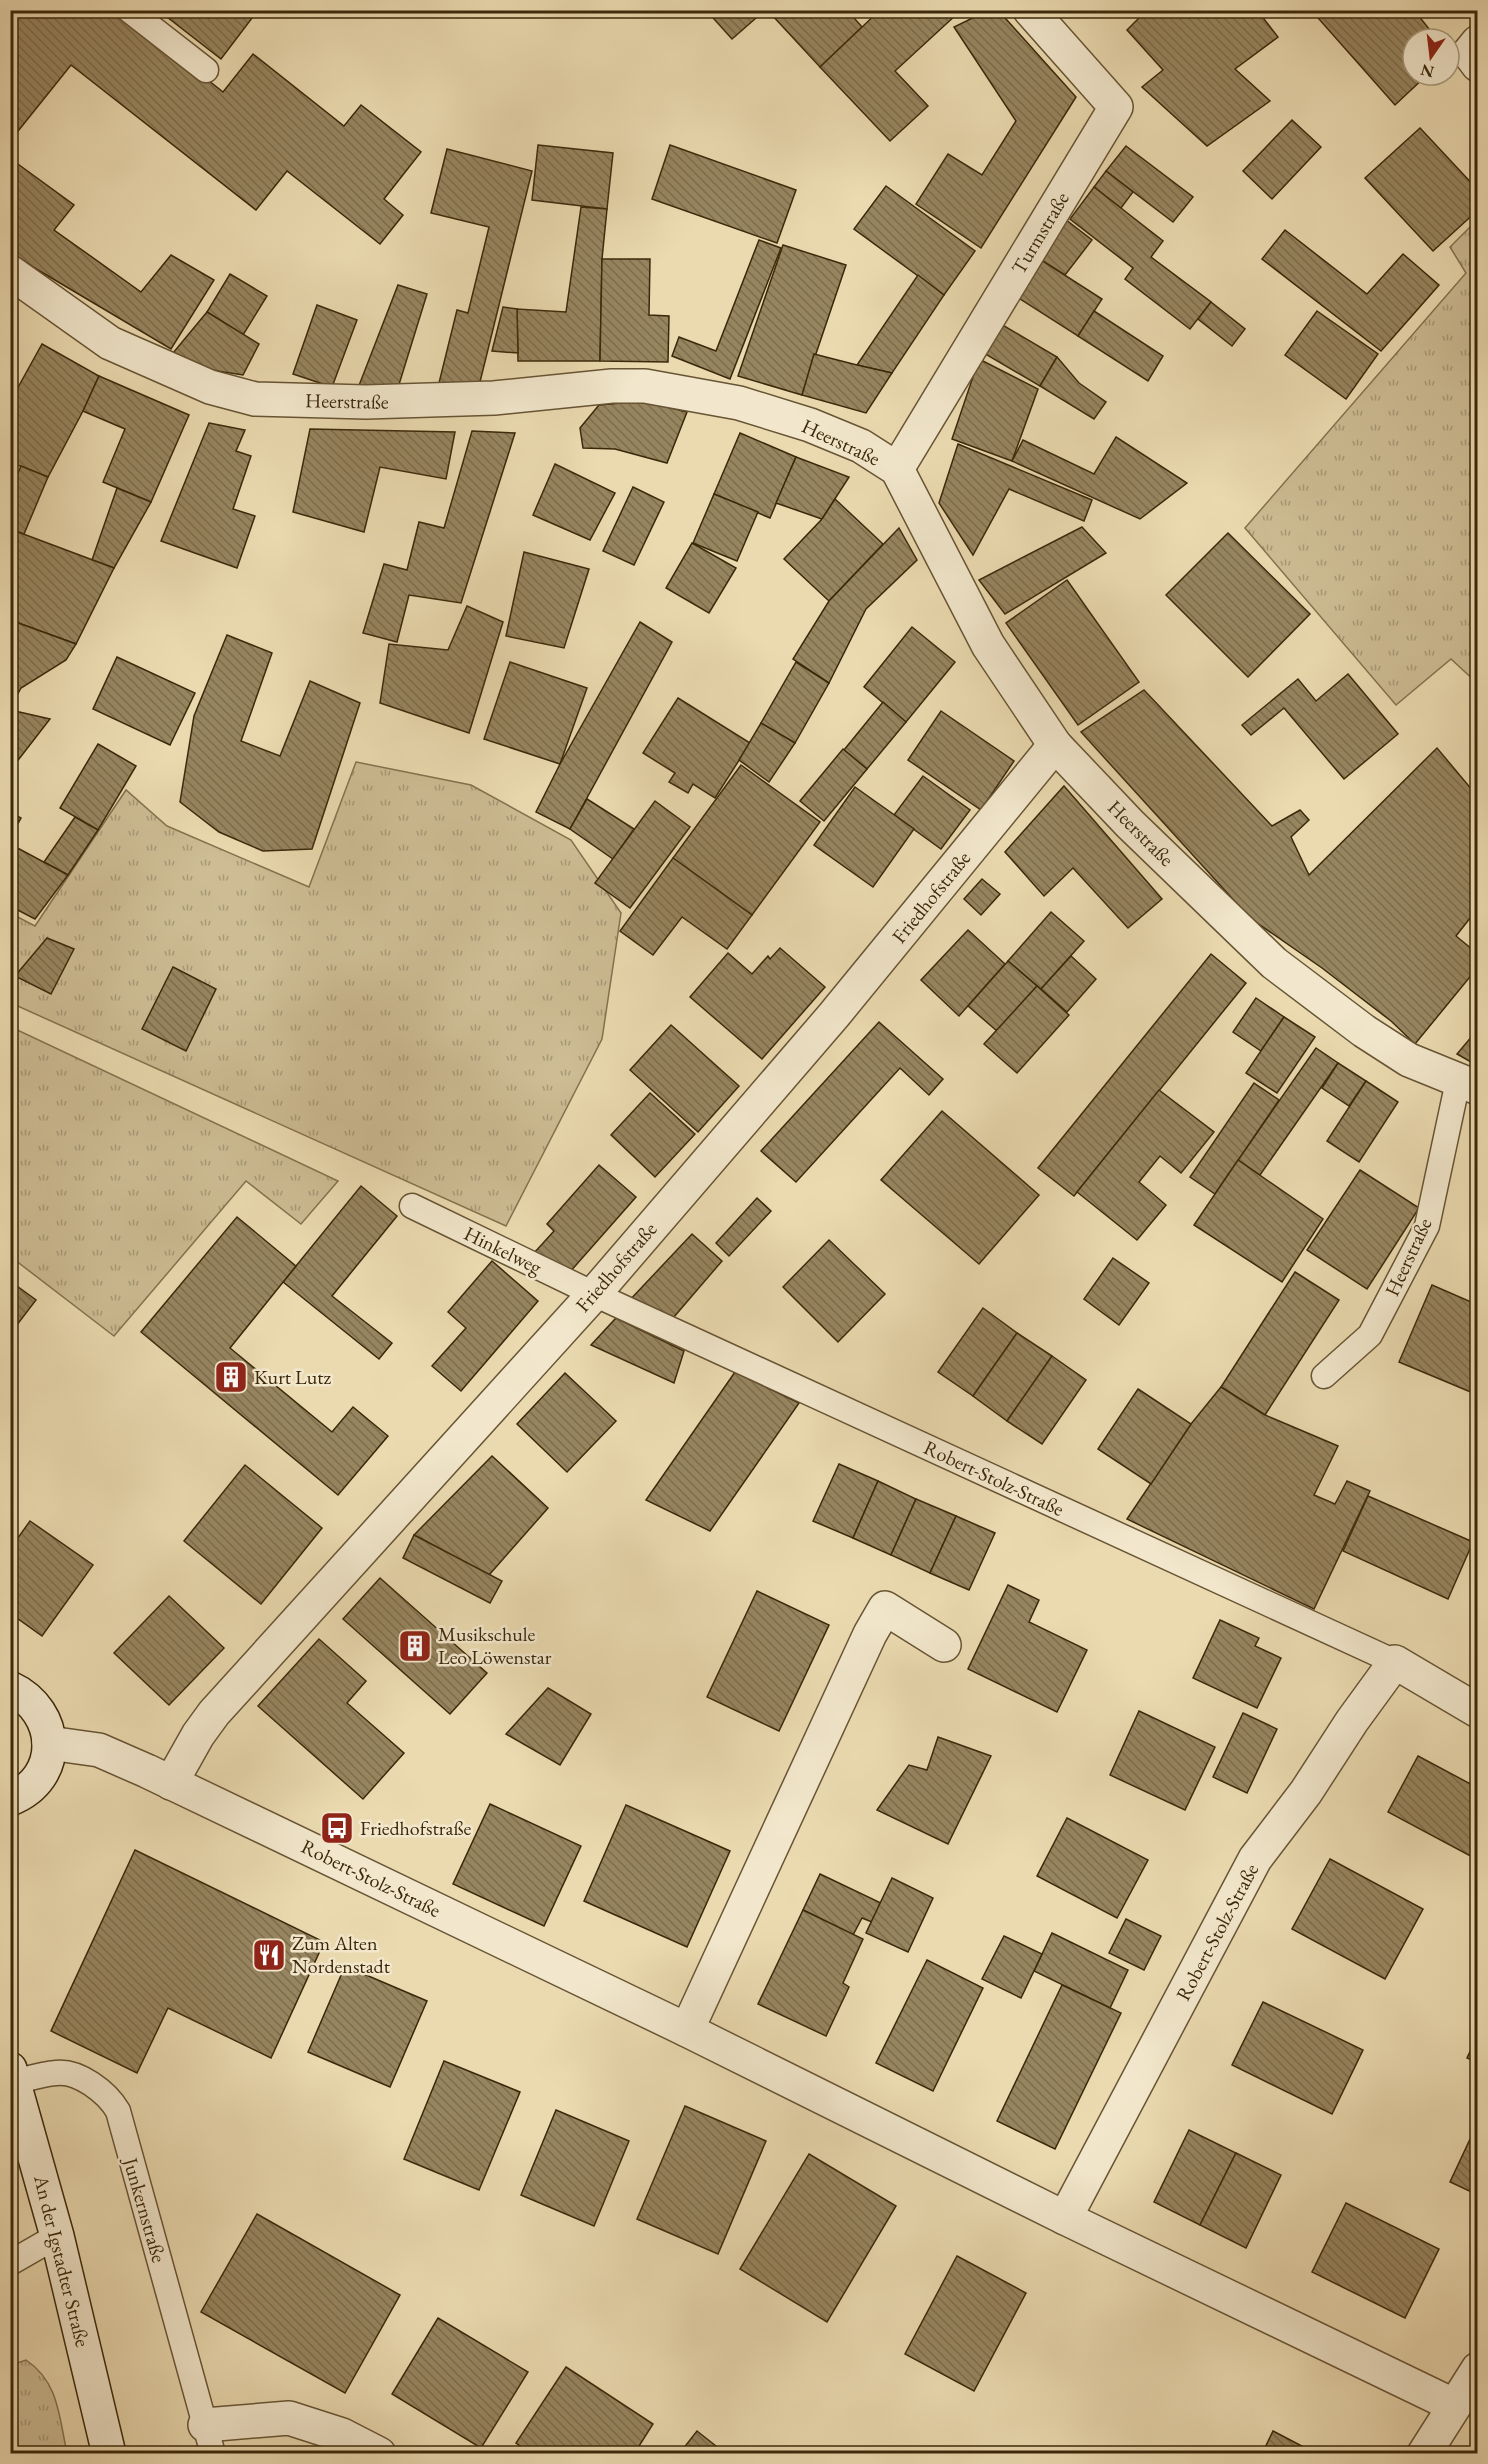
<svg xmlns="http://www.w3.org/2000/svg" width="1488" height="2464" font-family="'EB Garamond',serif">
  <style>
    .grass { fill: url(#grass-tufts); stroke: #84724f; stroke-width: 1.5 }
    .building { fill: url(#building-back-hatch); stroke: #3b280a; stroke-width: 1.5 }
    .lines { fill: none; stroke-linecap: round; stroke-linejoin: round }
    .lane-casing { stroke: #675434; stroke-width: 27 }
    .street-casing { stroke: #675434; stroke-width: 36 }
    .secondary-casing { stroke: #3b280a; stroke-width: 36 }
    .lane { stroke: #f2e7cc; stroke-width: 24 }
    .street { stroke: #f2e7cc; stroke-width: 33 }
    .secondary { stroke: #f2e7cc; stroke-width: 33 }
    .labels { text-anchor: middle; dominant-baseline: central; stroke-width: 5; stroke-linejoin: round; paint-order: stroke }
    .street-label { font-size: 20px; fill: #3b280a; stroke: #f2e7cc }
    .poi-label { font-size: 20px; fill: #3b280a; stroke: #f2e7cc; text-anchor: start }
  </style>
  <defs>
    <pattern id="grass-tufts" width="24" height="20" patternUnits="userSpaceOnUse" patternTransform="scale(1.5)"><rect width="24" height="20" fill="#cdbc94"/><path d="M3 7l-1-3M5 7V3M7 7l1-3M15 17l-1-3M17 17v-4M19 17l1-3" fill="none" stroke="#a89977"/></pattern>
    <pattern id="building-back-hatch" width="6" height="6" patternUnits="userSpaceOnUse" patternTransform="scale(1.5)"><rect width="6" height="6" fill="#978560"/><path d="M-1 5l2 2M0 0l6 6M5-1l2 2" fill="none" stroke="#7c6d4d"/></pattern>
  </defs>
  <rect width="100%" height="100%" fill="#ebdab0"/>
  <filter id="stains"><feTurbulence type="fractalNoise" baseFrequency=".00333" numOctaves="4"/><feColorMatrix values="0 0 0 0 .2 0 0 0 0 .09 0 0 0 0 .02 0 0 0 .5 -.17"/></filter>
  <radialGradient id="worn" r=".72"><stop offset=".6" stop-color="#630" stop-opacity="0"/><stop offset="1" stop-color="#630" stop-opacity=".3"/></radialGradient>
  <!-- grass -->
  <g class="grass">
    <path d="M1477 220V683L1451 659 1396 705 1245 528 1466 273 1450 247Z"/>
    <path d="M356 762 471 785 571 840 621 913 602 1039 506 1226 11 1003 10 913 35 926 126 790 167 826 309 887Z"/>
    <path d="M10 1027H11L338 1181 301 1224 246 1181 114 1336 11 1257Z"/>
    <path d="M26 2360C59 2382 59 2417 67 2453H11V2365Z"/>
  </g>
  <!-- building -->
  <g class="building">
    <path d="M10 10H120L223 92 253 54 344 126 361 105 421 152 384 199 403 215 380 244 287 171 256 210 71 65 10 141V65L18 56 10 50Z"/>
    <path d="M158 10H258L221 59Z"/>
    <path d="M706 10H765L732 39Z"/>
    <path d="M775 10H847L862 27 820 67 771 14Z"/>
    <path d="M880 10H954L957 14 895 71 928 106 890 141 820 67Z"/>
    <path d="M989 10H998L1076 97 981 248 916 204 948 154 982 175 1016 121 954 27Z"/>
    <path d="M1147 10H1257L1278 37 1235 69 1270 101 1207 146 1142 87 1163 70 1127 30Z"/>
    <path d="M1311 10H1414L1437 39H1413V75H1427L1395 105Z"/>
    <path d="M1292 120 1321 147 1272 199 1243 171Z"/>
    <path d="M1420 128 1478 190V210L1433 251 1365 178Z"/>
    <path d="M538 145 613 153 607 209 532 200Z"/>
    <path d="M670 145 796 190 777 243 652 199Z"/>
    <path d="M1126 146 1193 197 1173 222 1106 171Z"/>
    <path d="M447 149 532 171 479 386 438 387 457 310 468 313 489 227 431 213Z"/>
    <path d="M11 159 74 205 54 230 141 292 171 255 214 280 171 349 33 267 10 252Z"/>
    <path d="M1106 171 1133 192 1121 208 1094 187Z"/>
    <path d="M886 186 975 251 944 295 854 229Z"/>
    <path d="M1094 187 1163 241 1151 257 1211 302 1190 329 1125 279 1133 268 1070 219Z"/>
    <path d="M581 207 607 209 602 259 600 361H518L517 309 566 312Z"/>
    <path d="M1065 219 1092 240 1065 275 1038 258Z"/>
    <path d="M1285 230 1367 294 1403 254 1439 285 1381 351 1262 259Z"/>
    <path d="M759 240 781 248 730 379 672 356 679 337 716 351Z"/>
    <path d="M783 245 846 265 802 395 738 376Z"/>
    <path d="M1038 258 1102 299 1078 336 1014 295Z"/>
    <path d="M602 259H650L649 315 669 316 668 362 600 361Z"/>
    <path d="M230 274 267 296 243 335 207 312Z"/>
    <path d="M918 275 944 295 892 373 857 365Z"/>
    <path d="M398 285 427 294 397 391 358 388Z"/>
    <path d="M1211 302 1245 329 1232 346 1198 319Z"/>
    <path d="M317 305 357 320 332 387 293 374Z"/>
    <path d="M503 307 517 309 518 353 492 351Z"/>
    <path d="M1094 311 1163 356 1148 381 1078 336Z"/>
    <path d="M1317 311 1378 354 1346 399 1285 355Z"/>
    <path d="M207 312 259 344 243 375 198 368 173 353Z"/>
    <path d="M999 323 1057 357 1040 386 982 352Z"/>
    <path d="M42 344 99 376 83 411 48 477 10 462V402Z"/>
    <path d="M814 354 857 365 892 373 866 413 802 395Z"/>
    <path d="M1057 357 1079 383 1106 402 1094 419 1040 386Z"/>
    <path d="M979 359 1038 389 1012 461 952 439Z"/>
    <path d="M99 376 189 415 151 502 103 482 125 429 83 411Z"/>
    <path d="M644 401 687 412 667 463 615 449 583 448 580 428 599 405Z"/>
    <path d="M209 423 245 430 236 451 251 456 233 509 255 516 237 568 161 541Z"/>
    <path d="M310 429 455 432 446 479 380 467 364 532 293 512Z"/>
    <path d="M472 431 515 433 461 603 409 595 397 642 363 633 384 564 407 570 419 522 444 528Z"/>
    <path d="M740 433 796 457 770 518 714 494Z"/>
    <path d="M1116 437 1187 483 1140 519 1012 461 1023 440 1094 474Z"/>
    <path d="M958 444 1092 500 1084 521 1009 489 973 555 939 503Z"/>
    <path d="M796 457 849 477 822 519 776 503Z"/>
    <path d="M555 464 615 493 590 540 533 515Z"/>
    <path d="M21 466 48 477 24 534 10 529V492Z"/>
    <path d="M633 487 664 502 634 565 603 551Z"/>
    <path d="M117 488 151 502 114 568 92 560Z"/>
    <path d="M714 494 758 512 737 561 693 543Z"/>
    <path d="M835 499 883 544 829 601 784 559 822 519Z"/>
    <path d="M1082 527 1106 553 1005 614 979 580Z"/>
    <path d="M899 528 917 560 866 609 829 683 793 659 829 601Z"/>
    <path d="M10 529 114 568 76 644 10 620Z"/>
    <path d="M1228 533 1310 614 1248 677 1166 595Z"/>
    <path d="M692 543 736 568 709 613 666 588Z"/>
    <path d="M524 552 589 569 564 648 506 636Z"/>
    <path d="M1067 580 1139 682 1078 725 1006 623Z"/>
    <path d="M467 606 503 622 469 733 380 703 389 644 448 650Z"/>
    <path d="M10 620 76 644 66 660 21 688 10 708Z"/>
    <path d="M640 622 672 642 570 829 536 812 560 764Z"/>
    <path d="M912 627 955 662 906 722 864 687Z"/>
    <path d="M227 635 272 653 241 741 280 756 310 681 360 703 312 849 263 851 219 832 180 802 194 716Z"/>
    <path d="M117 657 195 693 170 745 93 709Z"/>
    <path d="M510 662 587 688 560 764 484 739Z"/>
    <path d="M796 662 829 683 795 743 761 723Z"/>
    <path d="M1348 674 1398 734 1344 779 1284 708 1251 735 1242 725 1298 679 1316 701Z"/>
    <path d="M1144 690 1272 826 1300 810 1309 820 1291 837 1309 875 1437 748 1478 797V908L1456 936 1478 954V967L1415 1044 1391 1021 1322 968 1250 918 1081 732Z"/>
    <path d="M678 698 750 743 715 798 693 784 688 793 669 782 675 773 643 753Z"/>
    <path d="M883 702 906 722 867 769 844 750Z"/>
    <path d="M15 711 50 719 12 768 10 717Z"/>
    <path d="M941 711 1014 761 981 810 908 760Z"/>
    <path d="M761 723 795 743 769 782 739 760Z"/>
    <path d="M98 744 136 766 98 830 60 808Z"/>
    <path d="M843 749 867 769 824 821 800 801Z"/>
    <path d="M741 765 820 822 752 915 673 858Z"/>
    <path d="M923 776 970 810 941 849 894 815Z"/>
    <path d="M1064 786 1162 899 1128 928 1073 868 1044 896 1005 852Z"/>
    <path d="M855 787 914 829 873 887 814 845Z"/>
    <path d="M587 799 634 829 613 859 570 829Z"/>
    <path d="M655 801 690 827 630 908 595 883Z"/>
    <path d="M10 812 21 818 10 838Z"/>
    <path d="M75 817 98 830 68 875 44 862Z"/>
    <path d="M10 844 68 875 35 919 10 906Z"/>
    <path d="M673 858 752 915 727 949 682 917 653 955 620 931Z"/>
    <path d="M982 879 1000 894 981 915 964 899Z"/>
    <path d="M1051 912 1084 941 1041 989 1008 961Z"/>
    <path d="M968 930 1005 964 959 1016 921 980Z"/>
    <path d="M47 938 74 949 51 994 15 976Z"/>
    <path d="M780 948 825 987 762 1059 690 997 728 953 752 974 768 956 770 959Z"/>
    <path d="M1211 954 1246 983 1074 1196 1038 1168Z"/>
    <path d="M1071 956 1096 979 1067 1012 1041 989Z"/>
    <path d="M1008 961 1037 986 997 1031 968 1006Z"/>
    <path d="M173 967 216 989 186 1051 142 1029Z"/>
    <path d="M1037 986 1069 1015 1017 1073 984 1044Z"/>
    <path d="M1256 998 1284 1017 1261 1051 1233 1032Z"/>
    <path d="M1284 1017 1315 1037 1277 1093 1246 1073Z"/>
    <path d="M879 1022 943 1079 929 1095 900 1068 796 1182 761 1151Z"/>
    <path d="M671 1025 739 1086 698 1132 630 1070Z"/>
    <path d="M1478 1029V1066L1457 1054Z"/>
    <path d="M1316 1048 1338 1063 1260 1175 1238 1160Z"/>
    <path d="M1338 1063 1366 1081 1349 1106 1322 1088Z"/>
    <path d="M1366 1081 1398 1102 1359 1162 1327 1141Z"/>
    <path d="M1254 1083 1279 1100 1215 1194 1190 1177Z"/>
    <path d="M1159 1090 1214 1132 1181 1173 1160 1156 1139 1182 1166 1205 1137 1240 1077 1192Z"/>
    <path d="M650 1093 695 1134 655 1177 611 1135Z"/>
    <path d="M942 1111 1039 1195 979 1264 881 1180Z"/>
    <path d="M1478 1158V1183L1471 1181Z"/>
    <path d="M1238 1160 1323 1219 1282 1282 1194 1225Z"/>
    <path d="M599 1165 636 1197 569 1273 534 1253 554 1231 547 1224Z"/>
    <path d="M1360 1170 1419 1208 1367 1289 1307 1250Z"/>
    <path d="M361 1186 397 1216 332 1296 392 1343 379 1359 283 1282Z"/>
    <path d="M757 1198 771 1211 729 1256 716 1243Z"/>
    <path d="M237 1217 296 1266 230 1348 332 1432 353 1407 388 1436 338 1495 141 1332Z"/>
    <path d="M692 1234 722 1261 673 1318 628 1302Z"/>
    <path d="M829 1240 885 1294 838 1342 783 1287Z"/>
    <path d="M1113 1258 1149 1283 1119 1325 1084 1299Z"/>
    <path d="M492 1261 538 1301 461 1391 432 1366 466 1328 448 1312Z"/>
    <path d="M1295 1272 1339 1300 1265 1415 1221 1387Z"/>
    <path d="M10 1281 36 1300 10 1334Z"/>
    <path d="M1432 1285 1478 1305V1395L1399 1362Z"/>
    <path d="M983 1308 1017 1333 973 1396 938 1372Z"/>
    <path d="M616 1318 684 1351 674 1383 591 1345Z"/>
    <path d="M1017 1333 1052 1356 1007 1421 973 1396Z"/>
    <path d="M1052 1356 1086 1380 1042 1444 1007 1421Z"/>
    <path d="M735 1372 799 1403 710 1531 646 1500Z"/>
    <path d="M565 1373 616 1421 567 1472 517 1424Z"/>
    <path d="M1221 1387 1265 1415 1338 1446 1314 1495 1335 1504 1347 1481 1370 1491 1314 1609 1127 1519 1191 1424Z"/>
    <path d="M1138 1389 1191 1424 1151 1484 1098 1449Z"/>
    <path d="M492 1456 548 1508 489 1575 414 1535Z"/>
    <path d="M839 1464 878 1481 853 1538 813 1521Z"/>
    <path d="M245 1465 322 1528 261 1604 184 1541Z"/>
    <path d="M878 1481 916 1499 891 1555 853 1538Z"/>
    <path d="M1368 1496 1473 1542 1448 1599 1343 1551Z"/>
    <path d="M916 1499 956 1516 930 1573 891 1555Z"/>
    <path d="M956 1516 995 1533 969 1590 930 1573Z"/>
    <path d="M30 1521 93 1565 42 1636 10 1613V1549Z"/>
    <path d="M414 1535 502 1581 490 1603 403 1558Z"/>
    <path d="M380 1578 487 1673 450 1714 343 1619Z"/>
    <path d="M1008 1585 1039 1600 1029 1622 1087 1650 1057 1712 968 1669Z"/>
    <path d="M757 1591 829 1625 779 1731 707 1697Z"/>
    <path d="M169 1596 224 1648 169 1705 114 1653Z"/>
    <path d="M1220 1620 1259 1638 1255 1646 1281 1658 1257 1708 1193 1678Z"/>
    <path d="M319 1639 366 1681 347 1703 404 1753 363 1799 258 1706Z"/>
    <path d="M548 1688 591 1714 560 1765 506 1734Z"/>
    <path d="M1139 1711 1215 1747 1185 1810 1110 1775Z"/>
    <path d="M1243 1713 1277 1729 1247 1793 1213 1777Z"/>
    <path d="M938 1737 991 1756 948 1844 877 1810 909 1765 927 1770Z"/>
    <path d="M1418 1756 1478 1788V1860L1388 1812Z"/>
    <path d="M490 1804 581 1846 544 1926 453 1884Z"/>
    <path d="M626 1805 730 1851 687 1947 584 1901Z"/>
    <path d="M1067 1818 1148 1860 1117 1918 1037 1876Z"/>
    <path d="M135 1850 324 1942 271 2058 168 2008 137 2073 51 2031Z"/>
    <path d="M1330 1859 1423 1909 1385 1979 1292 1929Z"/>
    <path d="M820 1874 881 1903 872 1922 862 1918 853 1935 803 1910Z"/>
    <path d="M892 1878 933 1898 908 1952 866 1933Z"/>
    <path d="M803 1910 863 1939 843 1983 849 1987 826 2036 758 2004Z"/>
    <path d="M1126 1919 1161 1936 1144 1970 1109 1953Z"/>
    <path d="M1052 1933 1128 1970 1110 2008 1034 1971Z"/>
    <path d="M1004 1936 1042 1954 1021 1998 982 1979Z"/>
    <path d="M927 1960 983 1988 933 2091 876 2063Z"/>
    <path d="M345 1966 427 2001 390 2087 308 2052Z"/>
    <path d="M1062 1985 1121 2013 1055 2149 997 2121Z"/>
    <path d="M1263 2002 1363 2050 1332 2114 1232 2065Z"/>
    <path d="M1478 2035V2063L1467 2058Z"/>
    <path d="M444 2061 520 2092 479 2190 404 2159Z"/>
    <path d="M685 2106 766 2141 718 2254 637 2219Z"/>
    <path d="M556 2110 629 2141 594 2226 521 2195Z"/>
    <path d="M1189 2130 1236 2153 1200 2225 1154 2202Z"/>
    <path d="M1472 2135 1478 2137V2195L1450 2182Z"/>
    <path d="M1236 2153 1281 2175 1246 2248 1200 2225Z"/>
    <path d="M809 2154 896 2206 827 2322 740 2269Z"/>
    <path d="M1346 2203 1439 2249 1405 2318 1312 2272Z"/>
    <path d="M257 2214 400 2295 345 2393 201 2312Z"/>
    <path d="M957 2256 1026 2293 974 2391 905 2354Z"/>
    <path d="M438 2318 528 2372 481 2448 392 2394Z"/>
    <path d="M566 2367 653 2424 634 2454H531L516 2443Z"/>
    <path d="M697 2431 726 2454H679Z"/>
    <path d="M1273 2431 1317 2454H1262Z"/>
  </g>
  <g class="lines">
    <defs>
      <g id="lane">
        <path d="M129 10 206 70"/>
        <path d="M412 1206 594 1294 1395 1662"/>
        <path d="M1324 1376 1370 1335 1427 1226 1458 1081"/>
        <path d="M14 2082C27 2079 42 2074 56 2073 78 2070 107 2092 118 2111L213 2454"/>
        <path d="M10 2263 57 2236"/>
      </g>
      <g id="street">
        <path d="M1478 42 1469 53 1478 65"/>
        <path d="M10 272 110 343 210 387 255 399 366 402 494 398 612 386H645L739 403 810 425 861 446 897 469 988 645 1055 745 1130 824 1274 963 1364 1031 1409 1060 1478 1088"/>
        <path d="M897 469 1116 107 1030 10"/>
        <path d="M49 1743 99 1750 147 1771 687 2030 1065 2218 1453 2405"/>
        <path d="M171 1783 198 1735 214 1713 594 1294 834 1015 1055 745"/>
        <path d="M687 2030 870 1634 885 1608 944 1645"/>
        <path d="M1065 2218 1255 1859 1306 1792 1352 1721 1395 1662 1478 1711"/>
        <path d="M205 2425 289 2418 342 2435 379 2454"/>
        <path d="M1424 2454 1478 2369"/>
      </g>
      <g id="secondary">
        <path d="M10 1688C60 1711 64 1778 10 1799"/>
        <path d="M10 2069 57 2236 109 2454"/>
      </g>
    </defs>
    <!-- lane casing -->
    <use href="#lane" class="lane-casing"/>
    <!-- street casing -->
    <use href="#street" class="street-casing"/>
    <!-- secondary casing -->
    <use href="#secondary" class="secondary-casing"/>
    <!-- lane -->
    <use href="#lane" class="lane"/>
    <!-- street -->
    <use href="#street" class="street"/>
    <!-- secondary -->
    <use href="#secondary" class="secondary"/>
  </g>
  <!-- icons -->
  <defs>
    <symbol id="building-square" viewBox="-11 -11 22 22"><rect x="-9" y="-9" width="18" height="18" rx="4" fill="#8f2418" stroke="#f2e7cc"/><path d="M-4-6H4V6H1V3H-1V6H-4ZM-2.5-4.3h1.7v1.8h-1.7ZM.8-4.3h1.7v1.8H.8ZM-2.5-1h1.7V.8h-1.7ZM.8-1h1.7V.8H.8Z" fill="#fff"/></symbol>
    <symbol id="bus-square" viewBox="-11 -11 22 22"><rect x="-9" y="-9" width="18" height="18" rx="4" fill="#8f2418" stroke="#f2e7cc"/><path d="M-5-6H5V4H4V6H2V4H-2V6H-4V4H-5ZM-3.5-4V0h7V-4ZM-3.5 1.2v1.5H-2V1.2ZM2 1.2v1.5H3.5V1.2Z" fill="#fff"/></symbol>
    <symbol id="restaurant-square" viewBox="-11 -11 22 22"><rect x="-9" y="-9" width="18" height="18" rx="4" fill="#8f2418" stroke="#f2e7cc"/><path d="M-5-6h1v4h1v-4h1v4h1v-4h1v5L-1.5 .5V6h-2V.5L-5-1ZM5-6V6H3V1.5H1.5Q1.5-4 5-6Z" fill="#fff"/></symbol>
  </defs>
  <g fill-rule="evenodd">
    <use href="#building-square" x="212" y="1358" width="38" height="38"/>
    <use href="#building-square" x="396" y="1627" width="38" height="38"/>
    <use href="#bus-square" x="318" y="1809" width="38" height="38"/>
    <use href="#restaurant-square" x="250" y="1936" width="38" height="38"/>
  </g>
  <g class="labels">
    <!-- street labels -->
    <g class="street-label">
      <text transform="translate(1040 233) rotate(-59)">Turmstraße</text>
      <text transform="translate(347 401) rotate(1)">Heerstraße</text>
      <text transform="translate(841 442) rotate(25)">Heerstraße</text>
      <text transform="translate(1141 833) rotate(45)">Heerstraße</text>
      <text transform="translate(931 897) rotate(-51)">Friedhofstraße</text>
      <text transform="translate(503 1250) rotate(26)">Hinkelweg</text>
      <text transform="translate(1408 1257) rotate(-65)">Heerstraße</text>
      <text transform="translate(616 1267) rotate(-49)">Friedhofstraße</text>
      <text transform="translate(994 1478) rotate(25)">Robert-Stolz-Straße</text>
      <text transform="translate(371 1878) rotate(26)">Robert-Stolz-Straße</text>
      <text transform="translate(1217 1932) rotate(-62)">Robert-Stolz-Straße</text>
      <text transform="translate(145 2210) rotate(74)">Junkernstraße</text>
      <text transform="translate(62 2261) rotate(76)">An der Igstadter Straße</text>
    </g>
    <!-- poi labels -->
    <g class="poi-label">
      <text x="254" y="1377">Kurt Lutz</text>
      <text x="438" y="1634">Musikschule<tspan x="438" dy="23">Leo Löwenstar</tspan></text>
      <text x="360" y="1828">Friedhofstraße</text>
      <text x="292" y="1943">Zum Alten<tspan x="292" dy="23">Nordenstadt</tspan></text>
    </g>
  </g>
  <!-- margin -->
  <rect width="1488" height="2464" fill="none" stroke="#ebdab0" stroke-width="36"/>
  <rect x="12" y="12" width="1464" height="2440" fill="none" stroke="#3b280a" stroke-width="3"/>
  <rect x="18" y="18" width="1452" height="2428" fill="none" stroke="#3b280a" stroke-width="1.5"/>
  <!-- north arrow -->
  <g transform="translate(1431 57) rotate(194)"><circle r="28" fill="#f2e7cc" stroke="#a99b7e" stroke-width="1.5"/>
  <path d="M0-4.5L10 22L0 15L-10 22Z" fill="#8f2418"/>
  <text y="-9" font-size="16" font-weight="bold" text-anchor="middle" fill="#3b280a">N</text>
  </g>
  <rect width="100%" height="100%" filter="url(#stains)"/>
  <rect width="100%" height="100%" fill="url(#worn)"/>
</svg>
